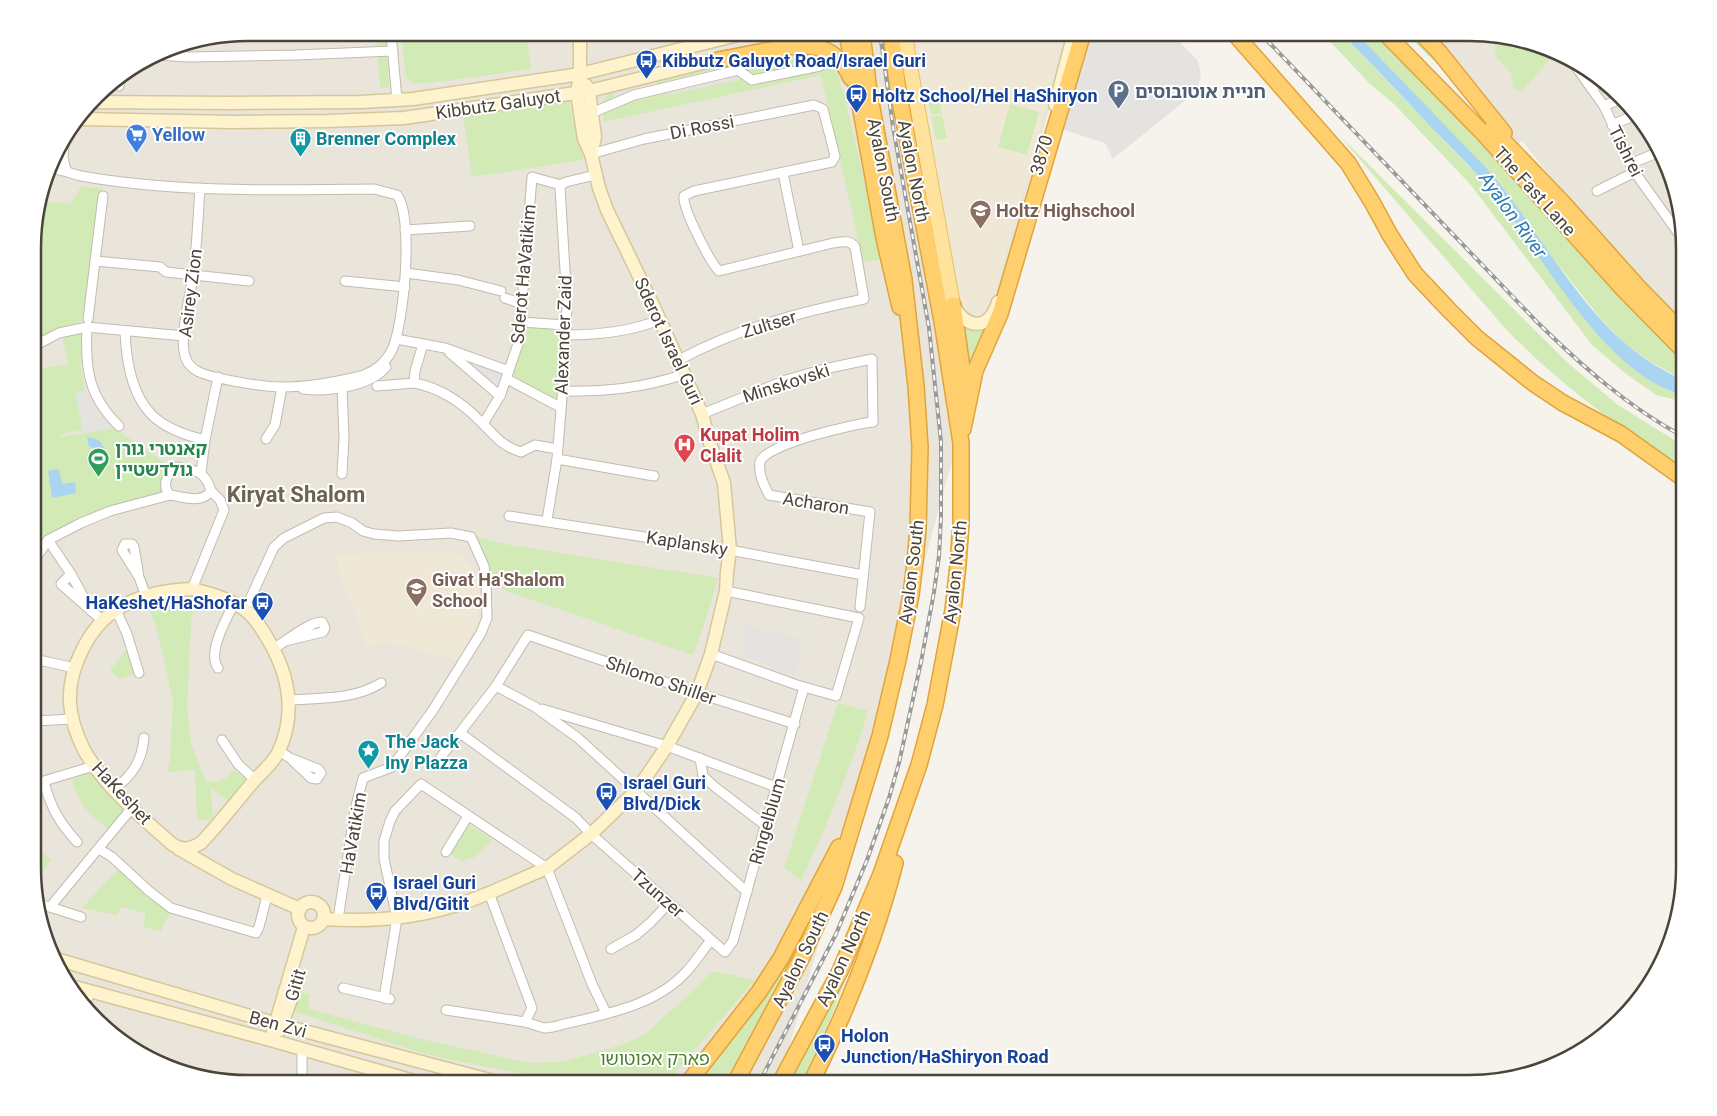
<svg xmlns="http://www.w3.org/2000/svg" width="1717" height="1116" font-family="Roboto,'Noto Sans Hebrew',sans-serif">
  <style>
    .residential { fill: #eae5da }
    .education { fill: #efe8d6 }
    .green { fill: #d2eab5 }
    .parking { fill: #e5e3e0 }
    .water { fill: #a9d4f2 }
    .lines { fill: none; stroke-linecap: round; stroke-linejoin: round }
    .street-casing { stroke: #c2bbae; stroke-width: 11 }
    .secondary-casing { stroke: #d6c79b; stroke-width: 15 }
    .primary-casing { stroke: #e6c16a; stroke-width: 16 }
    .highway-casing { stroke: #e0a43c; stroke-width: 18 }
    .street { stroke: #fff; stroke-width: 9 }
    .secondary { stroke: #fff3cd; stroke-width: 12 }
    .primary { stroke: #ffe39c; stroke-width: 14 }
    .highway { stroke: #ffcf6e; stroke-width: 15 }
    .rail-casing { stroke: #9a9a9a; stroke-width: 4 }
    .rail { stroke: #fff; stroke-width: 2; stroke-dasharray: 5.5; stroke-linecap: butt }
    .labels { text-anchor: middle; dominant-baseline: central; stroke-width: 4; stroke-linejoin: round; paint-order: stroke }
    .transit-label { font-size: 18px; font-weight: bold; fill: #164399; stroke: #fff; text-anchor: start }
    .service-label { font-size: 18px; font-weight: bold; fill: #4e5e75; stroke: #fff; text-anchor: start }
    .street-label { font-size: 18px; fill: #4b4439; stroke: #fff }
    .shop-label { font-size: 18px; font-weight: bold; fill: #366cbe; stroke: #fff; text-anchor: start }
    .culture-label { font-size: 18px; font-weight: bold; fill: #0d838f; stroke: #fff; text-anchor: start }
    .education-label { font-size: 18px; font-weight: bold; fill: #785e54; stroke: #fff; text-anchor: start }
    .health-label { font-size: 18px; font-weight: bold; fill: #be3a42; stroke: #fff; text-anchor: start }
    .leisure-label { font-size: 18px; font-weight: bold; fill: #27864d; stroke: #fff; text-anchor: start }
    .park-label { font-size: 18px; fill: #4a7f2a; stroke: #fff }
    .water-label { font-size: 19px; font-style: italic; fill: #2e7ab2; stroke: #fff }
    .district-label { font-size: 22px; font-weight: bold; fill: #6e6250; stroke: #fff }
    .rim { fill: none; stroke: #4b4439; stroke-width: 2.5 }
  </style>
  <rect width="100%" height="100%" fill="#f6f3ec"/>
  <!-- residential -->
  <g class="residential">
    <path d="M248 33H1070L846 847 779 1083H248L179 1072 128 1047 62 976 34 896V220L55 152 106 86 166 49Z"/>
    <path d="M1413 33H1469L1538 44 1589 69 1656 140 1684 234V329L1567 197 1522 141 1517 145Z"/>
  </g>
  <!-- education -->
  <g class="education">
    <path d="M918 33H1054L1058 53 1056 72 992 304 985 314 980 317 971 315 962 306 932 153 917 63 916 50Z"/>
    <path d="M444 551 461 556 471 568 479 582 480 599 477 624 458 661 385 641 366 647 357 618 342 585 336 554Z"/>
  </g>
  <!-- green -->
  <g class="green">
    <path d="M376 33H386L389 87 380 88Z"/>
    <path d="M401 33H526L531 69 454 80 413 84 406 77Z"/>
    <path d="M1322 33H1341L1478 176 1493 193 1585 320C1611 350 1644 385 1684 395V402L1656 395 1625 373 1592 345 1470 184 1395 105 1369 83Z"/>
    <path d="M1356 33H1380L1491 155 1684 359V380L1651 362 1625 344 1600 318 1552 257 1503 188Z"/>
    <path d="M1405 33H1411L1463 89Z"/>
    <path d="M1491 36 1538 44 1557 53C1543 65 1534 80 1520 92L1513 88 1511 73 1496 57 1494 39Z"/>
    <path d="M783 53 815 54 833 63 844 95 883 259 863 262 821 75 603 122V101L612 89Z"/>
    <path d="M937 90 942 113 931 115 926 92Z"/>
    <path d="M569 99 573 122 578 130 583 160 472 177 463 114Z"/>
    <path d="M1010 104 1039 112 1027 155 998 147Z"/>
    <path d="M942 115 947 138 936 140 931 117Z"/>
    <path d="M1339 135 1568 363 1618 405 1684 446V470C1620 428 1556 382 1503 326Z"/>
    <path d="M81 187 102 188 85 320 51 331 34 341V220L40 201 70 204Z"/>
    <path d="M959 320 988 324 968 370Z"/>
    <path d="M523 325 565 326 559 403 511 377 522 343Z"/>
    <path d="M81 331 84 361 80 363 85 390 76 392 83 430 61 434V437L114 428 167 464 160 497 100 509 38 540 34 526V512L44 506 34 489V466L42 464 40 456 43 455 34 403V370L68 364 62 335Z"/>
    <path d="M476 537 510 545 718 578 707 616 693 655 506 591 490 581 486 556Z"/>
    <path d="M197 594 191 622 187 709 191 744 206 781C218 784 227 779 234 770L247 780 230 802 211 788 213 819 197 820 195 770 167 772 170 761 173 700 156 626 146 600 161 595Z"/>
    <path d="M131 644 139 673 119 679 110 670Z"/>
    <path d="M838 703 868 711C851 769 827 825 801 880L784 868Z"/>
    <path d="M90 772 126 810 110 830C87 813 81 806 72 780Z"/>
    <path d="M468 824 493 840 475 857 462 861 449 853Z"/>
    <path d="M34 845 51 860 34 883Z"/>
    <path d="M118 869 170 912 161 931 143 927 146 913 121 907 117 915 82 908Z"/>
    <path d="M802 932 805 934 724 1083H699L764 994Z"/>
    <path d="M863 935 827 1027 801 1083H788L828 1010Z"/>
    <path d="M712 971 755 980 666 1083H574L482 1066 425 1054 290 1010 295 993 309 994V1009L417 1038 528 1063 562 1062 627 1043 646 1033 685 998Z"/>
  </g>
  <!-- parking -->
  <g class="parking">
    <path d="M1104 33H1171L1198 61 1201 75 1197 91 1113 159 1105 143 1058 128 1084 46Z"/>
    <path d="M735 65 741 79 668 95 666 81Z"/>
    <path d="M656 81 658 90 615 104 613 91Z"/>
    <path d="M476 364 506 373 498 391 473 370Z"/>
    <path d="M85 390 106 420 114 428 83 433 76 392Z"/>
    <path d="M747 627 803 639 795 676 743 655Z"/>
  </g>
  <!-- water -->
  <g class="water">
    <path d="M1341 33H1356L1489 171C1544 235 1585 326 1660 368 1668 372 1676 377 1684 380V395C1603 375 1542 253 1492 192 1473 169 1451 147 1430 126 1401 95 1371 63 1341 33Z"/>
    <path d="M87 437C97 438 101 440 105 450L95 452 94 449 89 446Z"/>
    <path d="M59 469 62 484 75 482 76 493 52 498 48 471Z"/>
  </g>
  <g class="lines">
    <defs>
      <g id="street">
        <path d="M391 33 397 100"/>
        <path d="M156 55 189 57 296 55 393 51"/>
        <path d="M1571 60 1604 106 1636 174 1684 241"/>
        <path d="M119 86 121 77"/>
        <path d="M1591 88 1601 81"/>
        <path d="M1604 106 1618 100"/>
        <path d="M594 112 634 95 738 70 752 80 820 66"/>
        <path d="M1612 125 1633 116"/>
        <path d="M64 141 63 157 66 171"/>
        <path d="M591 154 644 139 814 105 823 109 835 156 832 162 694 191 684 196C682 208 710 262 719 271L833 243C842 242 849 239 855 247L864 299C800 312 736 329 679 360"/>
        <path d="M54 156 55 164 59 170C66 171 73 174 81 176 177 193 276 190 374 189L397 195C414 217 404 324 392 350 386 362 377 370 364 375 340 381 306 387 281 387 263 387 215 379 199 372 193 369 188 364 186 359 178 339 190 298 193 276 197 247 198 217 200 188"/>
        <path d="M1630 164 1659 152"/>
        <path d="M783 173 799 251"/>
        <path d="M1597 191 1635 172"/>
        <path d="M405 230 470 226"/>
        <path d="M95 261 160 267 166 272 249 281"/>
        <path d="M406 273 458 280 501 291"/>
        <path d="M345 281 405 287"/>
        <path d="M505 298 522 304"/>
        <path d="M88 319 103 196"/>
        <path d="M521 322 566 325"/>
        <path d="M87 327C85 368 88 396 119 426"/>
        <path d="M125 331C126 360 131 394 152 415 165 428 188 436 205 440"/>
        <path d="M566 335C599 335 629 332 659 320"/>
        <path d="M396 339 445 348 509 371"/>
        <path d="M423 344 415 371 414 383C442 388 464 404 483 424 497 438 502 446 521 452L535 445 557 449"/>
        <path d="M34 346 59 333 87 327 184 336"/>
        <path d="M449 352 500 396"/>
        <path d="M507 379 560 407"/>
        <path d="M342 386 344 438 342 474"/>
        <path d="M377 386 414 383"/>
        <path d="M303 389C327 392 369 387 386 367"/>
        <path d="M562 391C606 392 643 388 685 374"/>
        <path d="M702 414 786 380 824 369 872 359 873 422C854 424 765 444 760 462 758 474 764 485 769 495L870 512 860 607"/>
        <path d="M483 424 500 396 519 341 532 177 561 185"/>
        <path d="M266 439 275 425 282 387"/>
        <path d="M557 459 654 476"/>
        <path d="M176 467C195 470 205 470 211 491 202 504 184 497 170 495 161 486 167 474 176 467Z"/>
        <path d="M201 473 205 440 218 377"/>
        <path d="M509 516 735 551 863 575"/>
        <path d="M547 520 557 459 565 361 567 303 560 188 562 184 566 182 595 175"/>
        <path d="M48 540 71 574"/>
        <path d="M34 561 48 540 81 523 110 511 170 495"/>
        <path d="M139 577 122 550 125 544H132L134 547 139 577 146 596"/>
        <path d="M192 589 224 510 220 500 211 491"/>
        <path d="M116 610 127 634 139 673"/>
        <path d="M245 610 274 547 284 538 324 518 337 517 352 523 363 531 374 534 398 536 451 533 471 537 484 566 486 579 487 618 481 633 433 710 392 767 363 778 355 810 338 919"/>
        <path d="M91 611 71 574 61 584 103 621"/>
        <path d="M273 649C285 642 310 621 322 622L325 628 323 632 285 641"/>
        <path d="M711 654 797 685 836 696 859 618 726 591"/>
        <path d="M34 659 75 668"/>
        <path d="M218 668C207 653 226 619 234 604"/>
        <path d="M496 686 535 707 578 738 747 892"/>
        <path d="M289 700C319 698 354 700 381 683"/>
        <path d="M542 709 667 746 776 787"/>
        <path d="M34 721 73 719"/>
        <path d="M460 733 576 818 591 834 725 952 733 941 804 687"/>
        <path d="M222 740 238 764 255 780"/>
        <path d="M279 751 290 758 318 769 321 773 317 779 311 778 290 758"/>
        <path d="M441 757 496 686 528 635 697 693 795 724"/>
        <path d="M700 758 703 776 715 787 766 826"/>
        <path d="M44 782C51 808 59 822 77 842"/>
        <path d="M34 784 94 766"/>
        <path d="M114 789C132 776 142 761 144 738"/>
        <path d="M99 849 112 857 149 891 171 908 256 933 259 927 267 896"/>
        <path d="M446 852 468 816"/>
        <path d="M489 893 532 1008 525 1022"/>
        <path d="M37 904 50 907"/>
        <path d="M81 917 50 907 131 809"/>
        <path d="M611 949 636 935 651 922 669 903"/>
        <path d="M343 988 390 999"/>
        <path d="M384 998 397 918 384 859V841L390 821 395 811 421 784 547 868 592 984 606 1013"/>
        <path d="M86 1002 90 992"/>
        <path d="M446 1010 525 1022 544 1028 553 1027C599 1015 654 1008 687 971 696 961 703 950 711 940"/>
        <path d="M302 1049V1083"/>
      </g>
      <g id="secondary">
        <path d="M780 43 819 33"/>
        <path d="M586 85 589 91 595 137 591 154"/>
        <path d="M93 102 230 103 361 102 413 99 580 74 746 33"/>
        <path d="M1055 105 1074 33"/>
        <path d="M81 119 233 122 328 121 404 118 589 91 727 57"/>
        <path d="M953 305C967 330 989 331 998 302"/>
        <path d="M192 589C210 593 230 599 245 610 256 618 264 632 270 643 290 678 296 715 278 753 272 764 261 773 253 782 236 802 219 824 201 843 191 849 182 851 172 844 141 817 105 787 84 750 77 736 71 718 70 703 68 670 88 628 116 610 138 595 165 590 192 589Z"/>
        <path d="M179 849 232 879 300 909"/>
        <circle cx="311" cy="915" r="13"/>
        <path d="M324 919C367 922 409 919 450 907 483 898 515 881 547 868L591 834 637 790 667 746 697 693 711 654 726 591 727 572 730 550 724 483 709 440 702 414 654 307 607 210 599 188 591 154 584 139 577 93 580 74V33"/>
        <path d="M56 959 274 1023 501 1083"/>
        <path d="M71 986 274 1041 421 1083"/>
        <path d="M280 1030 295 988"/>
        <path d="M273 1032 304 927"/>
      </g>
      <path id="primary" d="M905 33 908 55 953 305"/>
      <g id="highway">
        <path d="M847 33 884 238 900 307"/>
        <path d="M1234 33 1348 163 1372 202 1390 235 1415 274 1449 310 1477 338 1533 383 1563 403 1621 434 1684 479"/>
        <path d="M1385 33 1483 133 1624 290 1684 351"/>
        <path d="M1421 33 1440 53 1504 133"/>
        <path d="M718 60C733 57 748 54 764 51 800 44 833 38 851 78"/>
        <path d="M1492 129 1564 204 1638 287 1684 334"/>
        <path d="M953 305 964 382V394"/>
        <path d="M963 429 975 371 1000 314 1083 33"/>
        <path d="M688 1083 759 992 781 958 839 847"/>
        <path d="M735 1083 801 959 834 887 880 736 898 660 911 595 915 562 918 529 920 447 916 386 904 280 869 92 862 33"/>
        <path d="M780 1083 840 971 881 874 919 765 935 705 953 610 958 565 961 523V443L942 321 898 90 891 33"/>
        <path d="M811 1083C845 1014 876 938 895 863"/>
      </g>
    </defs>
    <!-- street casing -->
    <use href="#street" class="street-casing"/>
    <!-- secondary casing -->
    <use href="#secondary" class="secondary-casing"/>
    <!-- primary casing -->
    <use href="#primary" class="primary-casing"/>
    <!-- highway casing -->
    <use href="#highway" class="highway-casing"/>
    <!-- street -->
    <use href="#street" class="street"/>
    <!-- secondary -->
    <use href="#secondary" class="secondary"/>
    <!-- primary -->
    <use href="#primary" class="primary"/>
    <!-- highway -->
    <use href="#highway" class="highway"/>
    <defs>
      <g id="rail">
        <path d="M1260 33 1537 322C1582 366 1628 407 1684 437"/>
        <path d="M759 1083 836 934 867 860 889 798 899 763 921 662 934 592 939 556 941 518V442L929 328 893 127 880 33"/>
      </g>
    </defs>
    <!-- rail casing -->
    <use href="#rail" class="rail-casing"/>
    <!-- rail -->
    <use href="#rail" class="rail"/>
  </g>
  <!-- icons -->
  <defs>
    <symbol id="bus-pin" viewBox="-11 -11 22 30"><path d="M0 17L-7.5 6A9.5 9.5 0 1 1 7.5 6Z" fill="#1a4fb4" stroke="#fff"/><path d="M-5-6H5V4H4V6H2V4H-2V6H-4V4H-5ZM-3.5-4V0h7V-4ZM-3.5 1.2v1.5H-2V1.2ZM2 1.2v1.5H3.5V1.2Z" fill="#fff"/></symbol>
    <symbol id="parking-pin" viewBox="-11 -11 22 30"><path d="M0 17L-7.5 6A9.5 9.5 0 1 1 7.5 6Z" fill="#5c6f8a" stroke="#fff"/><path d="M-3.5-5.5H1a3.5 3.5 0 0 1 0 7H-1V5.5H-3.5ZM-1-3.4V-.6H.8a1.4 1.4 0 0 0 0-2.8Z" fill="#fff"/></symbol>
    <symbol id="supermarket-pin" viewBox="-11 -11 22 30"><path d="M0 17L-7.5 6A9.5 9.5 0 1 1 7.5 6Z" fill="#3f7fe0" stroke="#fff"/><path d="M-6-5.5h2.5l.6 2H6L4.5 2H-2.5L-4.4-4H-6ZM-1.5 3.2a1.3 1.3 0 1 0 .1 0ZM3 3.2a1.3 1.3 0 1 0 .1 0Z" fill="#fff"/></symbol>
    <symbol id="building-pin" viewBox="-11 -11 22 30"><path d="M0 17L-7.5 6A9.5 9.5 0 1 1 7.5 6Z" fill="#0f9aa8" stroke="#fff"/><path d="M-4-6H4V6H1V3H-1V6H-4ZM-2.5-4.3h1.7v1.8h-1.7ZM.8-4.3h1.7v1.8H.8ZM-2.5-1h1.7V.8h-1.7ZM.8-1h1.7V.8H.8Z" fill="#fff"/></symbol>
    <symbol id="school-pin" viewBox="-11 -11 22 30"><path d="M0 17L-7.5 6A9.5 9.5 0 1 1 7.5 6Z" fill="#8d6e63" stroke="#fff"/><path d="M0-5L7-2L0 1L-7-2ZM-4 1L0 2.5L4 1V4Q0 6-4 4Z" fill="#fff"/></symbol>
    <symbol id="hospital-pin" viewBox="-11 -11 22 30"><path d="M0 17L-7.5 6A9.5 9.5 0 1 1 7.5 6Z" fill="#e0444e" stroke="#fff"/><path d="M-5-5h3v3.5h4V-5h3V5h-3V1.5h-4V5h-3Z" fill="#fff"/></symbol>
    <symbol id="stadium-pin" viewBox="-11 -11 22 30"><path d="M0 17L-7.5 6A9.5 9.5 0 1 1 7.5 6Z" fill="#2e9e5b" stroke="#fff"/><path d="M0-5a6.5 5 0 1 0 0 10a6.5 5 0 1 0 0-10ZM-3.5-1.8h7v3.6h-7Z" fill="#fff"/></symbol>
    <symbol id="sight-pin" viewBox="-11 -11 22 30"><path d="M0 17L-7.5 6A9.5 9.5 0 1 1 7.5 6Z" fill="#0f9aa8" stroke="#fff"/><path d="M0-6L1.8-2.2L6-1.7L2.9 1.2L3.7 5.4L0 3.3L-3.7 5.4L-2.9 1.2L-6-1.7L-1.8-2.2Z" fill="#fff"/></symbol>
  </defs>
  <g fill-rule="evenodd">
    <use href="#bus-pin" x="634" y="48" width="25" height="34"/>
    <use href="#parking-pin" x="1106" y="78" width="25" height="34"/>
    <use href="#bus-pin" x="844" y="82" width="25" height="34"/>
    <use href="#supermarket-pin" x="124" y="122" width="25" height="34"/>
    <use href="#building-pin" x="288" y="126" width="25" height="34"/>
    <use href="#school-pin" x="968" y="198" width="25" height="34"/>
    <use href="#hospital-pin" x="672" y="432" width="25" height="34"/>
    <use href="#stadium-pin" x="86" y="446" width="25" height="34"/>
    <use href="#school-pin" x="404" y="576" width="25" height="34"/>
    <use href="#bus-pin" x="250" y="590" width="25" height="34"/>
    <use href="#sight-pin" x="356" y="738" width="25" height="34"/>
    <use href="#bus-pin" x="594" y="780" width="25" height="34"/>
    <use href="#bus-pin" x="364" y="880" width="25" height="34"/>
    <use href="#bus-pin" x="812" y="1032" width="25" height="34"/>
  </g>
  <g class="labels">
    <!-- transit labels -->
    <g class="transit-label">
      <text x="662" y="60">Kibbutz Galuyot Road/Israel Guri</text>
      <text x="872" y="95">Holtz School/Hel HaShiryon</text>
      <text x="247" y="602" text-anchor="end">HaKeshet/HaShofar</text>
      <text x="623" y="782">Israel Guri<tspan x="623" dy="21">Blvd/Dick</tspan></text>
      <text x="393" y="882">Israel Guri<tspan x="393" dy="21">Blvd/Gitit</tspan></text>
      <text x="841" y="1035">Holon<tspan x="841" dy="21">Junction/HaShiryon Road</tspan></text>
    </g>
    <!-- service labels -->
    <g class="service-label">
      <text x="1135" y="91">חניית אוטובוסים</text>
    </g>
    <!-- street labels -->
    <g class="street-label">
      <text transform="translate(498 104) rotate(-8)">Kibbutz Galuyot</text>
      <text transform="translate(702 127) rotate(-11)">Di Rossi</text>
      <text transform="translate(1626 151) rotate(63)">Tishrei</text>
      <text transform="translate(1041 155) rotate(-74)">3870</text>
      <text transform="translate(884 170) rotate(79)">Ayalon South</text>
      <text transform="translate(914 171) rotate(79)">Ayalon North</text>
      <text transform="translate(1535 191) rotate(48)">The Fast Lane</text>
      <text transform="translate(523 274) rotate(-85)">Sderot HaVatikim</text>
      <text transform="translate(190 293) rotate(-83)">Asirey Zion</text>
      <text transform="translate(769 324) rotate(-17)">Zultser</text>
      <text transform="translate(563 335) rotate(-88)">Alexander Zaid</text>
      <text transform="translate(669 341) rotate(65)">Sderot Israel Guri</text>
      <text transform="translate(786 383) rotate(-18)">Minskovski</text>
      <text transform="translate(816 503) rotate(9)">Acharon</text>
      <text transform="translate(687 543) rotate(9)">Kaplansky</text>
      <text transform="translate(911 572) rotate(-83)">Ayalon South</text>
      <text transform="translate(955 572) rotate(-84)">Ayalon North</text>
      <text transform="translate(661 680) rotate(19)">Shlomo Shiller</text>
      <text transform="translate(122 793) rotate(47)">HaKeshet</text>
      <text transform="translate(767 821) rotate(-74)">Ringelblum</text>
      <text transform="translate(353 833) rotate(-80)">HaVatikim</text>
      <text transform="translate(658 893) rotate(41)">Tzunzer</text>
      <text transform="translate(843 958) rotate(-65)">Ayalon North</text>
      <text transform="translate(800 959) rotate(-64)">Ayalon South</text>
      <text transform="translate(295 985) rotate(-74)">Gitit</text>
      <text transform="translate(278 1024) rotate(15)">Ben Zvi</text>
    </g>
    <!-- shop labels -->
    <g class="shop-label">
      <text x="152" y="134">Yellow</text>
    </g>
    <!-- culture labels -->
    <g class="culture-label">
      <text x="316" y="138">Brenner Complex</text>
      <text x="385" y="741">The Jack<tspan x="385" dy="21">Iny Plazza</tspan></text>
    </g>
    <!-- education labels -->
    <g class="education-label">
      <text x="996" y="210">Holtz Highschool</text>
      <text x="432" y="579">Givat Ha'Shalom<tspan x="432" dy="21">School</tspan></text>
    </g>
    <!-- health labels -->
    <g class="health-label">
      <text x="700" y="434">Kupat Holim<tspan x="700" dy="21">Clalit</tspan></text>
    </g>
    <!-- leisure labels -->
    <g class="leisure-label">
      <text x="115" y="448">קאנטרי גורן<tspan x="115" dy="21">גולדשטיין</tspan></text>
    </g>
    <!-- park labels -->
    <g class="park-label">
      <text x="655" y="1058">פארק אפוטושו</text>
    </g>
    <!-- water labels -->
    <g class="water-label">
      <text transform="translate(1513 215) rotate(54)">Ayalon River</text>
    </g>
    <!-- district labels -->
    <g class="district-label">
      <text x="296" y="494">Kiryat Shalom</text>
    </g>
  </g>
  <!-- crop -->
  <path d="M0 0H1717V1116H0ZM248 41H1469A207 207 0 0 1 1676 248V868A207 207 0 0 1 1469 1075H248A207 207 0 0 1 41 868V248A207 207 0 0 1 248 41Z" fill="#fff" fill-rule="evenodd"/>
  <path class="rim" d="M248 41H1469A207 207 0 0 1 1676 248V868A207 207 0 0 1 1469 1075H248A207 207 0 0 1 41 868V248A207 207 0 0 1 248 41Z"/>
</svg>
